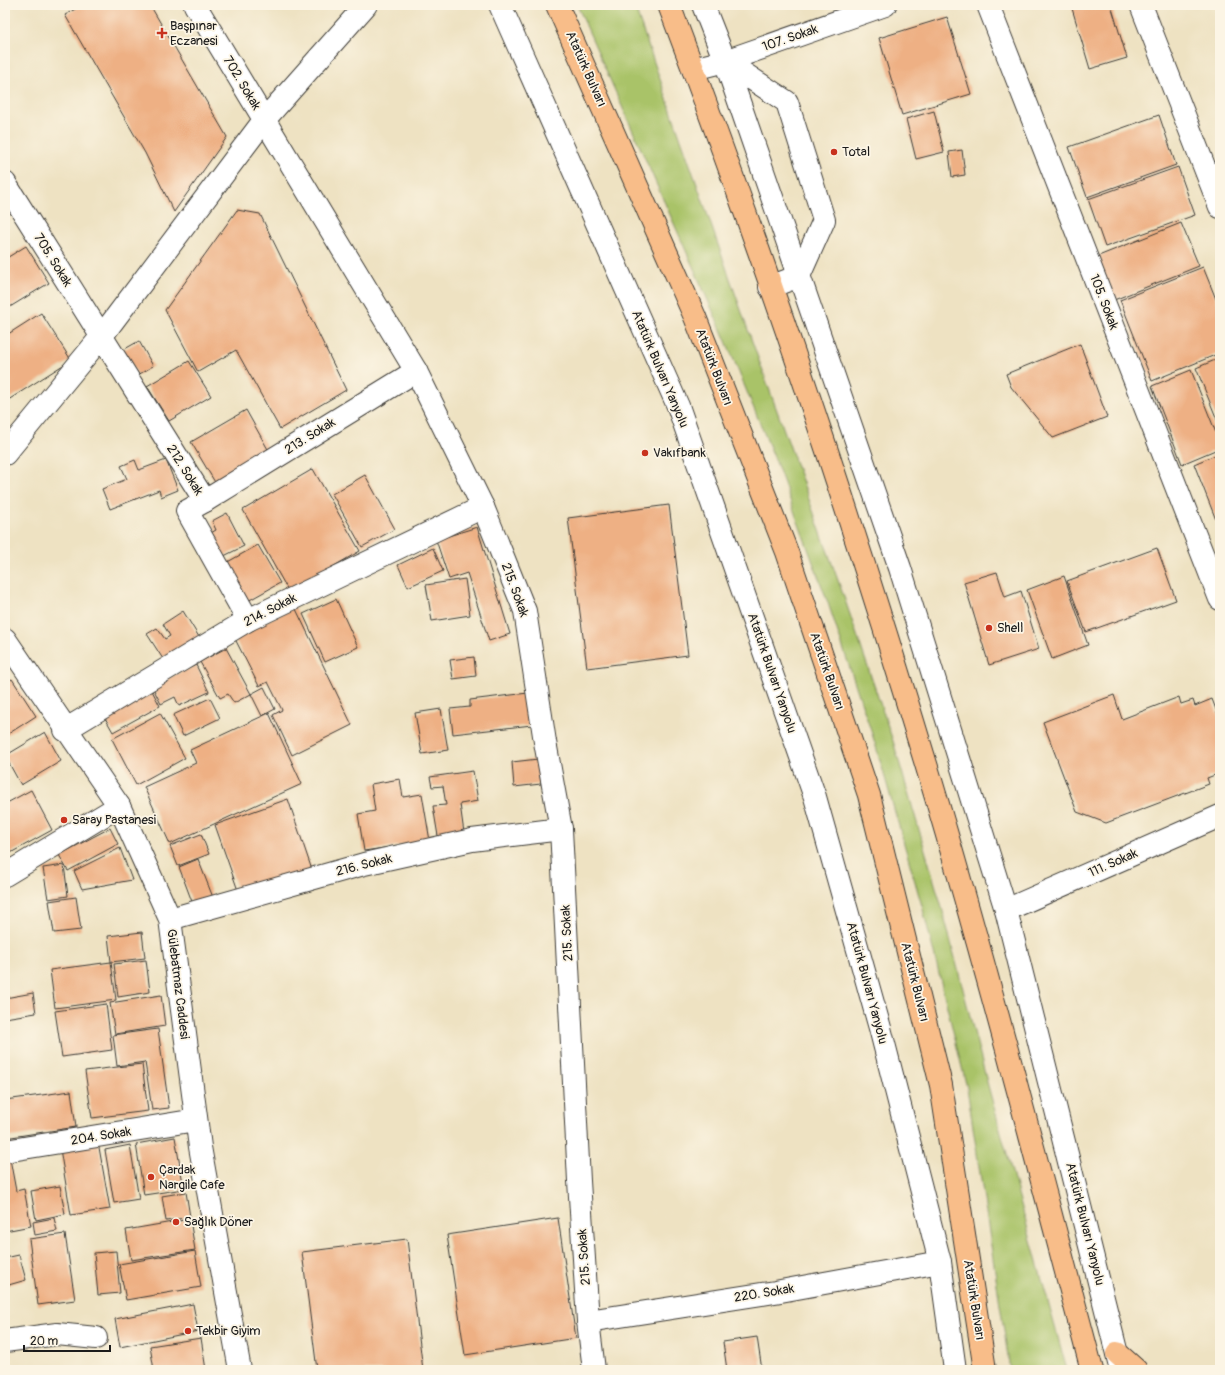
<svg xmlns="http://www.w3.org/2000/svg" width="1225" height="1375" font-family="Pangolin,sans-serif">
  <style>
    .green { fill: #a9c368; stroke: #627042 }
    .building { fill: #eeb084 }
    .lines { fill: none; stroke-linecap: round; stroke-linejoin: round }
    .minor-casing { stroke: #3c3a35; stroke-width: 24 }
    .major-casing { stroke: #3c3a35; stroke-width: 24 }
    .highway-casing { stroke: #3c3a35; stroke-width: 24 }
    .minor { stroke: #fff; stroke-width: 22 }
    .major { stroke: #f8bd89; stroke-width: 22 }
    .highway { stroke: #f8bd89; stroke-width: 22 }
    .poi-dot { fill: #c8321e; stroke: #fcf5e5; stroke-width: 1.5 }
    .labels { text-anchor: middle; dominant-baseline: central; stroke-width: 3.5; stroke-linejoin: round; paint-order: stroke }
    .poi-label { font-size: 13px; fill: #1c1c1c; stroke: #fcf5e5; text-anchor: start }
    .street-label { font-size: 13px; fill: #1c1c1c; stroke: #fcf5e5 }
  </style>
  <rect width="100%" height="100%" fill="#fcf5e5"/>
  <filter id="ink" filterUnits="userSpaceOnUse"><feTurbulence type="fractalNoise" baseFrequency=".025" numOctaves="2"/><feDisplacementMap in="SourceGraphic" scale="8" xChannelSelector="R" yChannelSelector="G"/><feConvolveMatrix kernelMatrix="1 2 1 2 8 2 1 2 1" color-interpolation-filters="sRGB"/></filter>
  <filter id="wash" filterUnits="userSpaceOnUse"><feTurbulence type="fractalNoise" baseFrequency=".012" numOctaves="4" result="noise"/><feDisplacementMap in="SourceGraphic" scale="16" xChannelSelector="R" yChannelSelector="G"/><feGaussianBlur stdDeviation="0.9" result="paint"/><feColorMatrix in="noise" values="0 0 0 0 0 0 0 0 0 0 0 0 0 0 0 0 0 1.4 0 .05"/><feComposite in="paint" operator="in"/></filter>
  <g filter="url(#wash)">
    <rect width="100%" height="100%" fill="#eee2c2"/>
    <!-- green -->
    <path class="green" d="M577 5H634L748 330 844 597 893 741 942 908 987 1082 1067 1370H1010L967 1088 924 913 875 743 828 603 776 462 726 341Z"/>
    <g id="blocks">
      <!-- building -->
      <g class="building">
        <path d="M82 5H150L227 137 174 212 145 153 65 15Z"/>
        <path d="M1071 5H1111L1127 58 1090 69Z"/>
        <path d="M947 17 971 94 902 115 879 38Z"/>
        <path d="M934 111 944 152 916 159 906 119Z"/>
        <path d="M1159 115 1176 165 1087 197 1069 147Z"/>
        <path d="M962 150 965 175 952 177 949 152Z"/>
        <path d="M1178 167 1195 215 1105 247 1088 199Z"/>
        <path d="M237 210 260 214 346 390 280 429 236 350 198 372 165 310Z"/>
        <path d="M1181 223 1199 266 1114 300 1096 257Z"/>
        <path d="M26 246 49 283 5 310V259Z"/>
        <path d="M1203 267 1220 309V353L1152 381 1120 300Z"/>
        <path d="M41 313 71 360 5 402V336Z"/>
        <path d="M139 341 153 366 138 375 123 350Z"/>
        <path d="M1080 344 1107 417 1053 438 1011 387 1006 374Z"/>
        <path d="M1220 358V427L1196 368Z"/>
        <path d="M189 361 211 396 169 421 147 386Z"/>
        <path d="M1191 370 1220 443V448L1182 464 1152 386Z"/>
        <path d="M246 410 270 453 216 484 191 442Z"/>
        <path d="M1220 453V530L1194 464Z"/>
        <path d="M135 460 139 470 166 460 178 490 161 497 159 490 110 509 102 489 127 479 121 466Z"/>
        <path d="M313 469 360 551 289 592 243 510Z"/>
        <path d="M365 475 395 529 362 547 332 494Z"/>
        <path d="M669 505 688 655 587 668 568 518Z"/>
        <path d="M227 513 244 546 222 557 209 534 216 530 212 521Z"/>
        <path d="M477 527 510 634 489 641 467 573 449 579 436 540Z"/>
        <path d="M258 545 280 583 246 602 224 564Z"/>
        <path d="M433 548 443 571 408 587 398 565Z"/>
        <path d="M1157 548 1176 600 1086 632 1067 581Z"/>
        <path d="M997 572 1005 597 1021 591 1039 649 989 665 964 582Z"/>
        <path d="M1064 576 1088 645 1052 659 1027 590Z"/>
        <path d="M465 579 470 615 432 621 426 585Z"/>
        <path d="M336 599 358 647 325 662 303 614Z"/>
        <path d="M295 607 352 725 292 755 273 715 282 710 268 682 259 686 234 637Z"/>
        <path d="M183 611 199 637 163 659 147 634 157 628 165 639 170 636 163 624Z"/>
        <path d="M226 648 251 694 264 687 275 709 262 716 251 694 234 703 228 694 220 698 200 662Z"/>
        <path d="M474 657 476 676 453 679 450 660Z"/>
        <path d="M196 665 209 692 179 706 175 697 161 704 152 686Z"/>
        <path d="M12 679 36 716 5 736V683Z"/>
        <path d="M148 683 160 706 113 732 100 709Z"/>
        <path d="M528 693 532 725 453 734 450 709 470 707V700Z"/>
        <path d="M1114 695 1122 719 1179 697 1181 704 1193 700 1195 706 1212 699 1220 720V767L1218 768 1220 773 1207 778 1209 784 1106 823 1077 812 1043 722Z"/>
        <path d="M210 698 220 718 183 736 173 715Z"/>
        <path d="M441 709 448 750 422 754 415 713Z"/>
        <path d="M160 713 185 758 136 785 112 739Z"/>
        <path d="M269 713 302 784 170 844 144 787 196 763 190 750Z"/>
        <path d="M45 732 61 761 21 785 5 756Z"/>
        <path d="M538 759 541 784 514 787 512 762Z"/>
        <path d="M473 771 478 801 460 804 464 833 438 836 433 806 446 805 443 786 432 787 430 777Z"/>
        <path d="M400 779 403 797 422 794 430 841 364 851 358 814 375 811 371 784Z"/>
        <path d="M31 790 52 830 5 856V804Z"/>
        <path d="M288 799 313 873 241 899 215 825Z"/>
        <path d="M110 828 118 844 68 871 59 855Z"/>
        <path d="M201 834 209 854 178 866 170 846Z"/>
        <path d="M120 848 132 880 82 889 74 871Z"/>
        <path d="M198 859 214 900 194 907 179 867Z"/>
        <path d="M64 865 68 896 48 899 43 868Z"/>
        <path d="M76 897 81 930 54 933 49 901Z"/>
        <path d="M142 932 145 958 111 962 108 936Z"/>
        <path d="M146 960 150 992 118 997 114 964Z"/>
        <path d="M111 962 116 1000 55 1008 50 970Z"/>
        <path d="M33 993 36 1013 5 1018V998Z"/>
        <path d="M161 995 165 1026 115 1034 110 1003Z"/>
        <path d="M106 1004 112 1050 62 1057 55 1011Z"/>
        <path d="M158 1029 169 1108 152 1110 145 1062 117 1066 113 1035Z"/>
        <path d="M142 1064 148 1111 92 1118 85 1071Z"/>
        <path d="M71 1091 76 1127 5 1138V1100Z"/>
        <path d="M175 1137 184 1189 144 1195 136 1144Z"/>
        <path d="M98 1142 110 1209 71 1215 60 1149Z"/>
        <path d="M130 1145 139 1199 114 1203 105 1150Z"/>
        <path d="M10 1159 16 1191 24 1189 31 1226 5 1231V1160Z"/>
        <path d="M60 1186 65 1214 36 1220 31 1191Z"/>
        <path d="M186 1192 190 1217 166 1221 162 1196Z"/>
        <path d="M54 1218 57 1231 35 1235 33 1222Z"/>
        <path d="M558 1218 576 1338 465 1355 447 1235Z"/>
        <path d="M190 1219 195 1250 131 1260 126 1230Z"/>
        <path d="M65 1234 75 1300 38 1305 29 1239Z"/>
        <path d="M407 1239 423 1370H317L302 1252Z"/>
        <path d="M116 1251 120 1293 98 1295 94 1253Z"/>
        <path d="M195 1251 201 1287 126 1300 119 1264Z"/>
        <path d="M19 1255 26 1280 5 1286V1258Z"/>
        <path d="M193 1304 198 1331 120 1347 115 1319Z"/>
        <path d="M757 1337 762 1370H727L723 1342Z"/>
        <path d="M201 1338 206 1370H154L150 1346Z"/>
      </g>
    </g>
  </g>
  <g filter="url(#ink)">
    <use href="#blocks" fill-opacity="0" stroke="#3c3a35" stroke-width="1"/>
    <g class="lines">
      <defs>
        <g id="minor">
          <path d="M195 5 416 371 483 507 525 611 545 742 561 829 579 1181 588 1321 594 1370"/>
          <path d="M500 5 678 406 815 797 880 1028 940 1262 955 1370"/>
          <path d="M703 5 725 61 900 568 1006 910 1121 1370"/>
          <path d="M988 5 1220 599"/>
          <path d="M1141 5 1220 207"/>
          <path d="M725 61 787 102 824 220 799 276 770 287"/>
          <path d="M693 69 725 61 885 5"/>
          <path d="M5 183 205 501 187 511 248 620"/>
          <path d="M5 454 101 337 265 119 366 5"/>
          <path d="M205 501 416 371"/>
          <path d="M5 639 119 806 170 919 200 1147 240 1370"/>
          <path d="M65 730 248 620 483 507"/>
          <path d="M5 875 119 806"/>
          <path d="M1006 910 1220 816"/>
          <path d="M170 919 364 864 472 840 561 829"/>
          <path d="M5 1151 196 1120"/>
          <path d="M588 1321 775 1292 940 1262"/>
          <path d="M5 1341 57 1334 96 1338"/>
        </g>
        <path id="major" d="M1117 1353 1136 1370"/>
        <g id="highway">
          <path d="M557 5 695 317 787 552 869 795 941 1085 985 1370"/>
          <path d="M669 5C765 258 851 515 929 774 988 971 1039 1171 1092 1370"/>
        </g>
      </defs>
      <!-- minor casing -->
      <use href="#minor" class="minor-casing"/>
      <!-- major casing -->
      <use href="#major" class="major-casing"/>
      <!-- highway casing -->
      <use href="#highway" class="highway-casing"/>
      <!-- minor -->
      <use href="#minor" class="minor"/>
      <!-- major -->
      <use href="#major" class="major"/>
      <!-- highway -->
      <use href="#highway" class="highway"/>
    </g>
  </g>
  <!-- markers -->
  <g class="poi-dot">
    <path d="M160 27h4v4h4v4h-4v4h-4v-4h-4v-4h4z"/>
    <circle cx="834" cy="152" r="4"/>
    <circle cx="645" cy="453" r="4"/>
    <circle cx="989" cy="628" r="4"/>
    <circle cx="64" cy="820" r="4"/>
    <circle cx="151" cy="1177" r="4"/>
    <circle cx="176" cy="1222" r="4"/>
    <circle cx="188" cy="1331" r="4"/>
  </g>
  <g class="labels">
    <!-- poi labels -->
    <g class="poi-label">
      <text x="170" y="26">Başpınar<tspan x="170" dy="15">Eczanesi</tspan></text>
      <text x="842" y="152">Total</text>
      <text x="653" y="453">Vakıfbank</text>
      <text x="997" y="628">Shell</text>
      <text x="72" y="820">Saray Pastanesi</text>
      <text x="159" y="1170">Çardak<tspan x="159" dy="15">Nargile Cafe</tspan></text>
      <text x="184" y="1222">Sağlık Döner</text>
      <text x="196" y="1331">Tekbir Giyim</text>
    </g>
    <!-- street labels -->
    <g class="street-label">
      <text transform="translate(790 38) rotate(-19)">107. Sokak</text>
      <text transform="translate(586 69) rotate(66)">Atatürk Bulvarı</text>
      <text transform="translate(242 83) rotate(59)">702. Sokak</text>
      <text transform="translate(53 260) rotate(58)">705. Sokak</text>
      <text transform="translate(1104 302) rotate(69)">105. Sokak</text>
      <text transform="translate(714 367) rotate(69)">Atatürk Bulvarı</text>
      <text transform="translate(660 369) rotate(67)">Atatürk Bulvarı Yanyolu</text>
      <text transform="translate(310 436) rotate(-32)">213. Sokak</text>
      <text transform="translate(185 470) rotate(58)">212. Sokak</text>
      <text transform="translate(515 590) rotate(70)">215. Sokak</text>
      <text transform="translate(270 610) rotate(-27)">214. Sokak</text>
      <text transform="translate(827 671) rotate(71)">Atatürk Bulvarı</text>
      <text transform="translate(772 673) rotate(71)">Atatürk Bulvarı Yanyolu</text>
      <text transform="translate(1113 863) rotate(-24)">111. Sokak</text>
      <text transform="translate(364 865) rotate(-14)">216. Sokak</text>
      <text transform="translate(567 933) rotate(-93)">215. Sokak</text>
      <text transform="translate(915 982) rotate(76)">Atatürk Bulvarı</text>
      <text transform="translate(867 983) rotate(75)">Atatürk Bulvarı Yanyolu</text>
      <text transform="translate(178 984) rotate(83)">Gülebatmaz Caddesi</text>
      <text transform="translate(101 1136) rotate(-9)">204. Sokak</text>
      <text transform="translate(1085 1224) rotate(76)">Atatürk Bulvarı Yanyolu</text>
      <text transform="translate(584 1257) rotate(-94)">215. Sokak</text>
      <text transform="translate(764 1293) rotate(-9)">220. Sokak</text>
      <text transform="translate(974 1300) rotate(81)">Atatürk Bulvarı</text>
    </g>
  </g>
  <!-- margin -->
  <rect width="1225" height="1375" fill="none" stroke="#fcf5e5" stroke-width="20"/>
  <!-- scale -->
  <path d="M24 1345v6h86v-6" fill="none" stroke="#1c1c1c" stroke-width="2"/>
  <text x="30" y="1345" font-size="12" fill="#1c1c1c" stroke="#fcf5e5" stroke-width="3" paint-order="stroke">20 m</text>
</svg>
